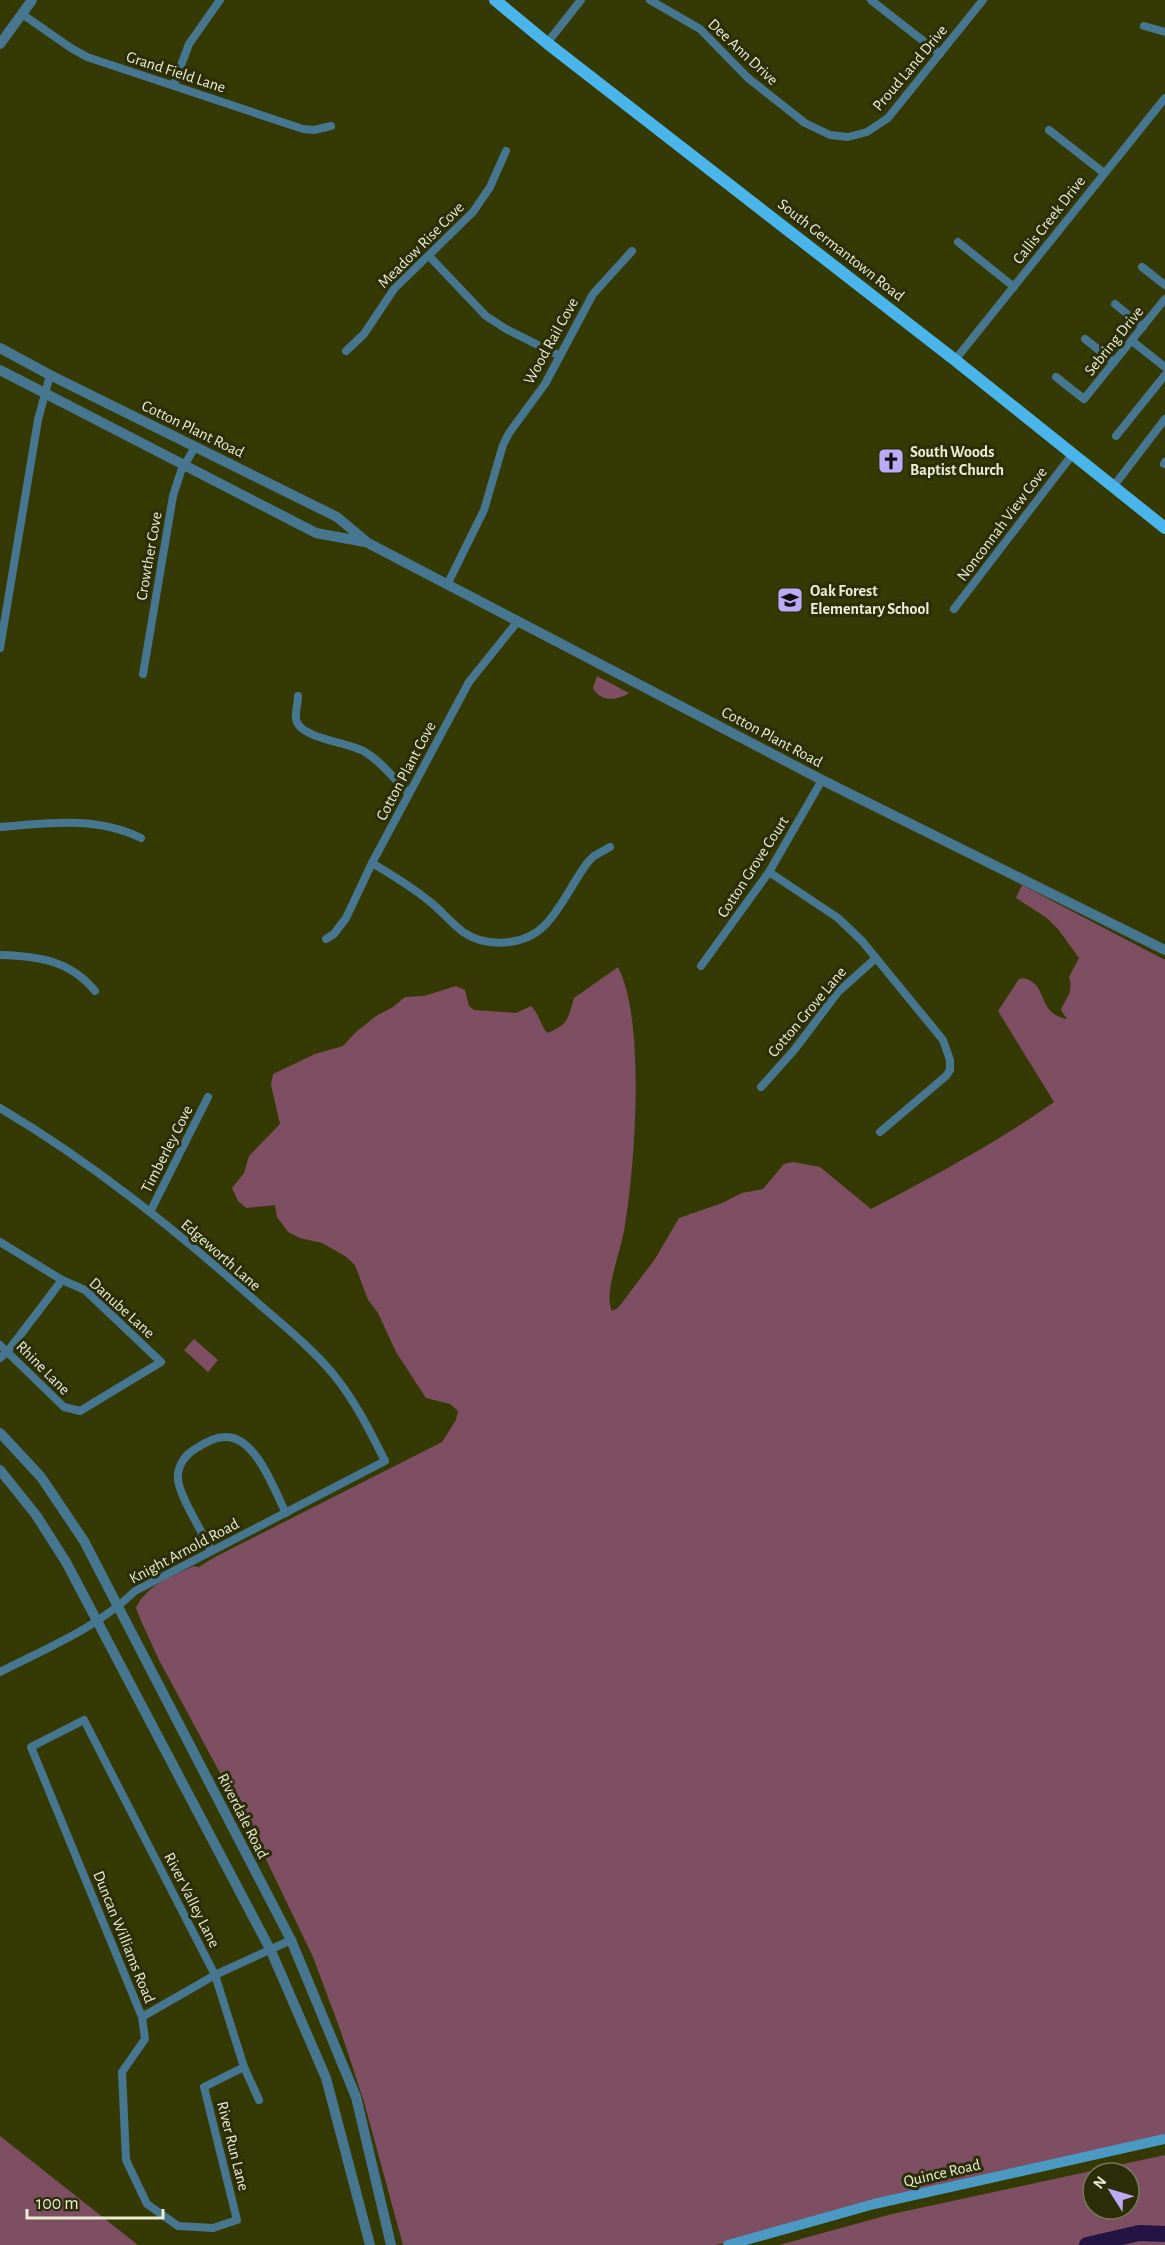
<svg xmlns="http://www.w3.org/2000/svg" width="1165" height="2245" font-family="'Alegreya Sans',sans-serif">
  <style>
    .green { fill: #7e4e62; fill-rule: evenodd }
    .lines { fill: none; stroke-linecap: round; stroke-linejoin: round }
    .river { stroke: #241444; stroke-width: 16 }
    .minor { stroke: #477691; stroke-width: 8 }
    .tertiary { stroke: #477691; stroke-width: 10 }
    .secondary { stroke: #4a9ac4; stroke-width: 10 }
    .primary { stroke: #49b5eb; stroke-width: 12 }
    .labels { text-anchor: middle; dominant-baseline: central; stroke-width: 6; stroke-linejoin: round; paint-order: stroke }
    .street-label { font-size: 16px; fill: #e9edd3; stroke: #2b2e08 }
    .poi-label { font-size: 16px; font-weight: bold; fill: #e9edd3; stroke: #2b2e08; text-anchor: start }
  </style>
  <rect width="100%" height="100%" fill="#353904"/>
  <!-- green -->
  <g class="green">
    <path d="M597 676 629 693C617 701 600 702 593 688Z"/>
    <path d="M1022 885 1165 960V2135L716 2245H403L364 2102 341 2032 313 1957 260 1847 159 1660 141 1621 136 1608C146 1585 173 1576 194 1566L199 1567 215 1557 442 1442 456 1420 458 1411 450 1404 426 1398 396 1352 378 1313 368 1300 355 1265 345 1256 322 1243 300 1238 288 1232 277 1217 275 1205 246 1208 238 1201 232 1188 244 1173 249 1156 280 1124 271 1085 273 1074 315 1054 343 1046 356 1032 376 1016 393 1007 405 997 424 996 456 986 465 990 469 1006 474 1010 516 1013 531 1006C539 1014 540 1024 547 1033 568 1025 568 1019 574 998L618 967C646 1020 635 1170 624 1231 621 1250 603 1295 612 1311L618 1308 655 1259 679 1218 722 1203 742 1193 763 1189 784 1164 793 1162 820 1167 871 1209C934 1176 996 1143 1054 1102L998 1011 1019 979 1023 978C1050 984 1035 1013 1067 1019L1061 1010C1066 997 1074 992 1069 977L1079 958 1058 929 1047 918 1016 898Z"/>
    <path d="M194 1339 218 1360 208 1372 184 1350Z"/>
    <path d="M0 2136 138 2245H0Z"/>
    <path d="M1165 2155V2245H779L892 2214ZM1093 2173H1129V2209H1093Z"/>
  </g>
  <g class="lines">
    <!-- river -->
    <path class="river" d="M1087 2245 1139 2233 1165 2234"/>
    <!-- minor -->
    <g class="minor">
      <path d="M650 0 700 29 748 78 805 123 830 135 848 137 867 132 888 118 983 0"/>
      <path d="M871 0 940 54"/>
      <path d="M22 14 71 48 87 57 303 129 314 130 331 126"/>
      <path d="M1144 26 1165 32"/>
      <path d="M547 43 581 0"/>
      <path d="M174 84 189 44 220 0"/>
      <path d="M1049 130 1104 173"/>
      <path d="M958 242 1014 287"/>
      <path d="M429 256 486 316 506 329 560 356"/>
      <path d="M1142 267 1165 285"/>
      <path d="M1115 304 1143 327"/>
      <path d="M1085 339 1114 362"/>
      <path d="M1132 341 1165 367"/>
      <path d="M346 351 364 334 394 289 473 212 490 187 506 151"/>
      <path d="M955 360 1165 98"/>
      <path d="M1056 377 1084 399 1165 299"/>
      <path d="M1116 436 1165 375"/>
      <path d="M1164 464 1165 462"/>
      <path d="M1113 487 1165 419"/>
      <path d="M448 583 484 510 503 445 509 433 545 384 593 294 632 251"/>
      <path d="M954 609 1072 455"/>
      <path d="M0 648 38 420 50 375"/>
      <path d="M143 674 173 496 181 471 195 447"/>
      <path d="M298 696C298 703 295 712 296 719 299 739 350 742 365 752 382 762 395 780 409 794"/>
      <path d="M0 827C47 823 97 816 141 838"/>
      <path d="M372 863C392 875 411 886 429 901 441 910 451 923 463 932 486 948 524 946 544 926 562 908 572 883 588 862L594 856 610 847"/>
      <path d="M769 872 838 918 862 941 943 1040 950 1060V1070L946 1076 880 1132"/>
      <path d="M326 939 334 934 346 918 372 863 469 682 518 621"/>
      <path d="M0 955C37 956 70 960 95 991"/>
      <path d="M701 966 769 872 822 780"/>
      <path d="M761 1087 795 1049 838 992 876 958"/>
      <path d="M0 1108C91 1162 172 1227 251 1297 279 1322 310 1346 334 1375 355 1401 370 1431 385 1461L135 1591C97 1628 47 1648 0 1672"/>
      <path d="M150 1212 208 1097"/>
      <path d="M0 1242 62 1280 85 1290 161 1362 80 1411 64 1407 0 1345"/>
      <path d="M0 1358 8 1351 62 1280"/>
      <path d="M211 1550C203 1533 179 1496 178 1479 177 1466 185 1455 195 1449 204 1443 214 1437 225 1437 256 1436 274 1490 286 1513"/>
      <path d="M142 2017 215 1975 291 1940"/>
      <path d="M244 2067 204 2087 237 2220 213 2228 178 2226 147 2204 126 2160 122 2072 145 2039 142 2017 31 1747 84 1720 215 1975 244 2067 259 2100"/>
    </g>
    <!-- tertiary -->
    <g class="tertiary">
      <path d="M0 44 32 0"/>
      <path d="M0 348 50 375 337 517 368 543 822 780 1165 950"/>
      <path d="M0 370 316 533 365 542"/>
      <path d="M0 1433 41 1477 84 1541 291 1940 356 2097 391 2245"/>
      <path d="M0 1470 36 1515 66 1562 271 1951 326 2078 370 2245"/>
    </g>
    <!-- secondary -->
    <path class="secondary" d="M728 2245 874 2204 1165 2139"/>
    <!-- primary -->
    <path class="primary" d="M495 0 547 43 955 360 1165 528"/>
  </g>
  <!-- icons -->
  <defs>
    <symbol id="church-square" viewBox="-11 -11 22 22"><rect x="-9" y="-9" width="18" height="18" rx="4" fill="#bbaaf6" stroke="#2b2e08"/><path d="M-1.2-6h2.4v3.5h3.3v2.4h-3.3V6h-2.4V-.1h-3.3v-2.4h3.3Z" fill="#111"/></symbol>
    <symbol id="school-square" viewBox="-11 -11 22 22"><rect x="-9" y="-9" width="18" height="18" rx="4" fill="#bbaaf6" stroke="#2b2e08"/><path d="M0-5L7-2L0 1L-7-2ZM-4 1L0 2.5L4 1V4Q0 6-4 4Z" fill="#111"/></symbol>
  </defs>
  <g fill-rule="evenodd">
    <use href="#church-square" x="876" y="446" width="30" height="30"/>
    <use href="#school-square" x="775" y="585" width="30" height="30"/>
  </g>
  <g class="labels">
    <!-- street labels -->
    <g class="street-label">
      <text transform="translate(743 52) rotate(43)">Dee Ann Drive</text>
      <text transform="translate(910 68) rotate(-50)">Proud Land Drive</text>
      <text transform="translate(176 72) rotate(18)">Grand Field Lane</text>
      <text transform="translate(1049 220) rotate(-52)">Callis Creek Drive</text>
      <text transform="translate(421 245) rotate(-45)">Meadow Rise Cove</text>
      <text transform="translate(841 250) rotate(38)">South Germantown Road</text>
      <text transform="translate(551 341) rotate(-61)">Wood Rail Cove</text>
      <text transform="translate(1114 341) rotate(-51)">Sebring Drive</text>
      <text transform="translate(193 429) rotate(26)">Cotton Plant Road</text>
      <text transform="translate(1002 524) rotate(-53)">Nonconnah View Cove</text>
      <text transform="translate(149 556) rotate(-80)">Crowther Cove</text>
      <text transform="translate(772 737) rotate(28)">Cotton Plant Road</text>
      <text transform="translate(406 771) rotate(-62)">Cotton Plant Cove</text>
      <text transform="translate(753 867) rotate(-57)">Cotton Grove Court</text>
      <text transform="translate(807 1012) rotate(-50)">Cotton Grove Lane</text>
      <text transform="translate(167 1149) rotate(-63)">Timberley Cove</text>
      <text transform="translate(221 1255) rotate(41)">Edgeworth Lane</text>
      <text transform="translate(122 1308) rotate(42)">Danube Lane</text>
      <text transform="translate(43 1368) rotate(45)">Rhine Lane</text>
      <text transform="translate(184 1551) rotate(-28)">Knight Arnold Road</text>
      <text transform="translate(243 1816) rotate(63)">Riverdale Road</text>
      <text transform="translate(192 1900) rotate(63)">River Valley Lane</text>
      <text transform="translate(124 1937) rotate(68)">Duncan Williams Road</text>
      <text transform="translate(233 2146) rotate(76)">River Run Lane</text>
      <text transform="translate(942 2173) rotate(-13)">Quince Road</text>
    </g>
    <!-- poi labels -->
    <g class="poi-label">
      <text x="910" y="452">South Woods<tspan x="910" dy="18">Baptist Church</tspan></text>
      <text x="810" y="591">Oak Forest<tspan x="810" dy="18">Elementary School</tspan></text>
    </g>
  </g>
  <!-- north arrow -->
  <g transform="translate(1111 2191) rotate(307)"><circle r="28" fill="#2b2e08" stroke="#777a59" stroke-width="1.5"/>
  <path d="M0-4.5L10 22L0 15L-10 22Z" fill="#bbaaf6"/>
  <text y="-9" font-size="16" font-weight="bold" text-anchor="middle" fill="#e9edd3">N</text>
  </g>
  <!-- scale -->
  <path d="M27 2209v9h136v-9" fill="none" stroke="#e9edd3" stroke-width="3"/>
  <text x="36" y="2209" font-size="18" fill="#e9edd3" stroke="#2b2e08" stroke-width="4.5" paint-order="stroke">100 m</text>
</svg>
